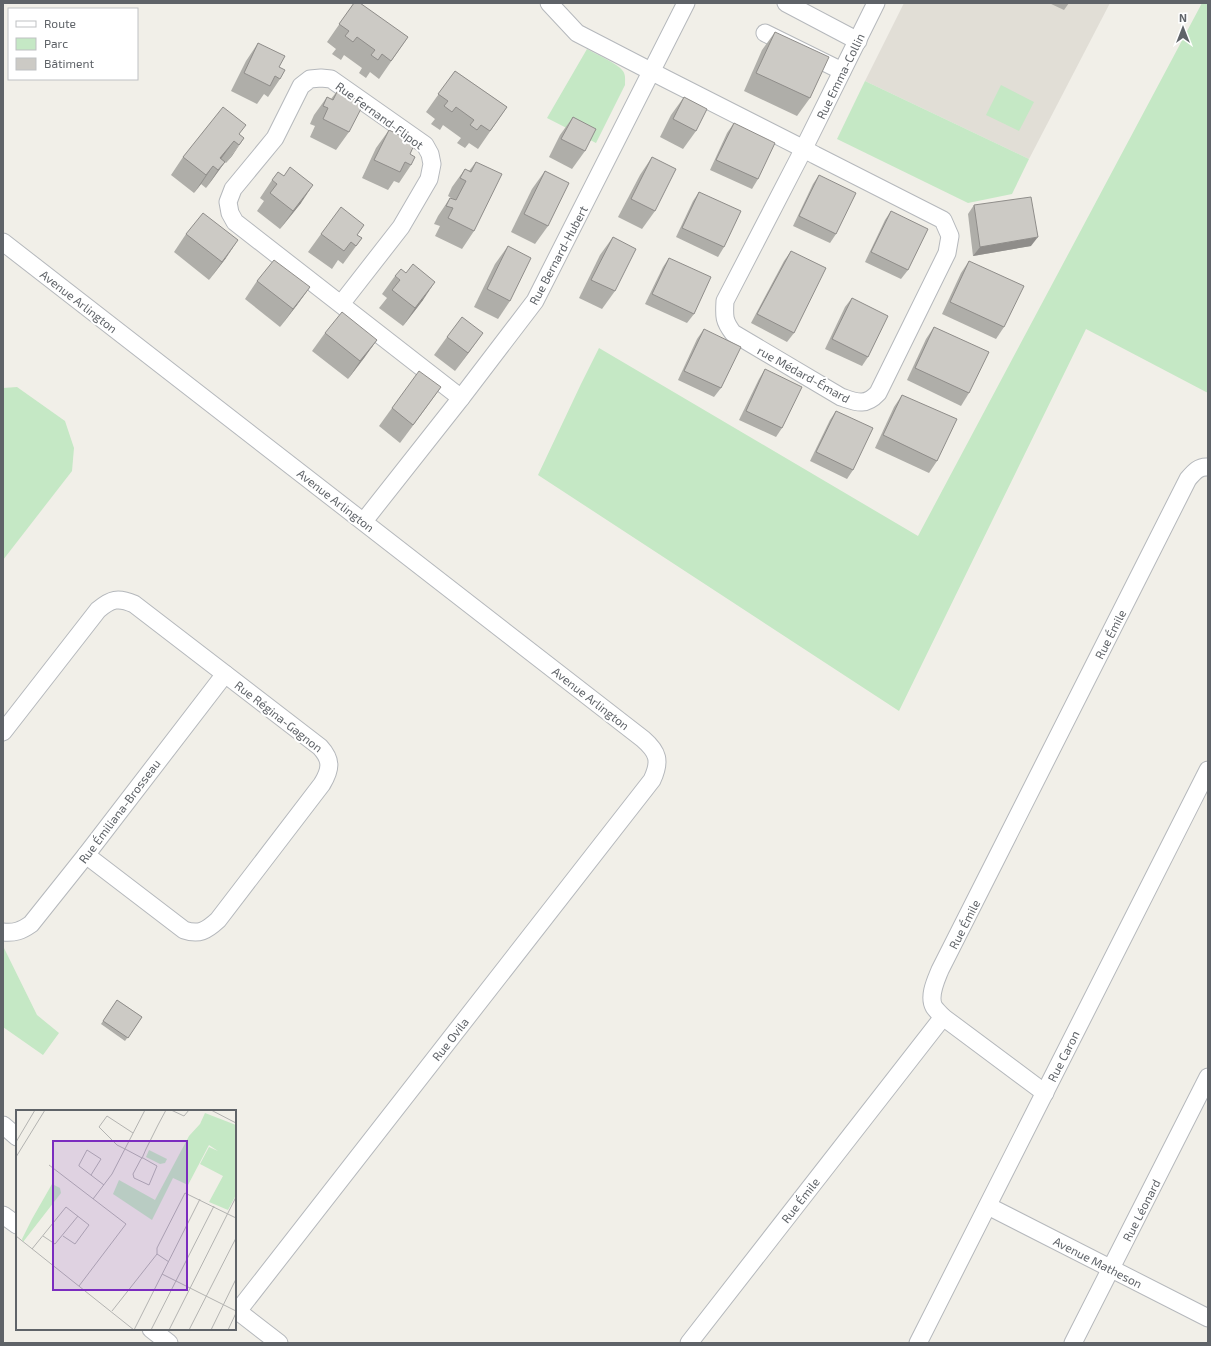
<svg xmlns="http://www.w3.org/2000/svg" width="1211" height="1346" font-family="'Exo 2',sans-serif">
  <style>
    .education { fill: #e1ded6 }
    .green { fill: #c5e8c5 }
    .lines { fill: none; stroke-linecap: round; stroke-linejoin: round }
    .minor-casing { stroke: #b5b8bc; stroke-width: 19 }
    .minor { stroke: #fff; stroke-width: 17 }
    .wall { fill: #afaea9 }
    .shaded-wall { fill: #8f8d8a }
    .building { fill: #cccac5; stroke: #8f8d8a }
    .labels { text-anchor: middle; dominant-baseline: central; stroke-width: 4; stroke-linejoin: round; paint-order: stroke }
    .street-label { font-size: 12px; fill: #5f6368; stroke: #fff }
    .inset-road { fill: none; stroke: #b3b3b1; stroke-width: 1 }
    .view { fill: #7b2cbf; fill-opacity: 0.15; stroke: #7b2cbf; stroke-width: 2 }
    .inset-edge { fill: none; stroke: #5f6368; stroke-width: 2 }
  </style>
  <rect width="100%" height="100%" fill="#f1efe8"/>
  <!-- education -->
  <path class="education" d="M904 3H1110L1029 159 865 81Z"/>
  <!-- green -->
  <g class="green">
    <path d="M1202 3H1208V393L1086 329 899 711 538 475 581 384 599 348 918 536Z"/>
    <path d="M587 49C594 53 618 64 622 70 626 74 625 79 625 85L596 143 547 118Z"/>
    <path d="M865 81 1029 159 1012 194 968 203 837 139Z"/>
    <path d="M1001 85 1034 102 1019 131 986 115Z"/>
    <path d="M17 387 65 421 74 448 72 471 3 560V388Z"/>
    <path d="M3 946 37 1015 59 1033 43 1055 3 1027Z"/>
  </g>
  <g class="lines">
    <defs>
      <g id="minor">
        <path d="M549 3 577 33 666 79 804 149 815 155 943 220 950 236 947 253 878 393C865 407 856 402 841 397L733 333C724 321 724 317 725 301L798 160C824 108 850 55 876 3"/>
        <path d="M786 3 858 41"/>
        <path d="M765 33 842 71"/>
        <path d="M3 242 643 739C658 752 661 761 652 780L238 1311"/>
        <path d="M341 304 401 227 429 179 432 164 430 154 425 145 331 79 321 78 310 79 301 86 275 138 233 189 228 202 230 213 235 222 461 398"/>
        <path d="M364 521 461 398 535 301 686 3"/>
        <path d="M3 732 98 610C111 599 118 597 134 604L320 747C332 760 331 769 322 784L218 920C206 931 199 935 184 930L86 855"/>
        <path d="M3 932C15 933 21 931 31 924L86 855 225 674"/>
        <path d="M1045 1093 943 1017C940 1014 936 1010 934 1007 928 996 936 980 940 970L1188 479C1194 472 1199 466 1208 467"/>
        <path d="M3 1125 17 1137"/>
        <path d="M988 1206 1208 1318"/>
        <path d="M3 1215 17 1225"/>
        <path d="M235 1309 279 1343"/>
        <path d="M151 1329 169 1343"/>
        <path d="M689 1343 943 1017"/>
        <path d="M918 1343 1208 770"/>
        <path d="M1073 1343 1208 1077"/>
      </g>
    </defs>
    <!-- minor casing -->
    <use href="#minor" class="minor-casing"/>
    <!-- minor -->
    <use href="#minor" class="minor"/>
  </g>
  <!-- wall -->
  <g class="wall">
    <path d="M354 3 408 37 379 79 370 72 366 78 359 73 362 68 344 55 341 60 332 54 336 49 327 42Z"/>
    <path d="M1049 3H1069L1064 10Z"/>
    <path d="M775 32 810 98 797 116 744 91 762 50Z"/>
    <path d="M258 43 279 67 280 79 268 97 264 94 257 104 231 91 246 61Z"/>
    <path d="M455 71 507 107 478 149 469 143 465 148 457 143 461 138 443 125 440 130 431 124 435 119 426 112Z"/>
    <path d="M338 90 349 132 336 150 310 137 315 126 310 124 314 115 327 97 331 99Z"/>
    <path d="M684 97 696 131 683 149 660 137 671 115Z"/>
    <path d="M573 117 585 151 572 169 549 157 560 135Z"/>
    <path d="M734 123 758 179 752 189 710 170 727 133Z"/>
    <path d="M389 130 410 154 411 165 399 183 394 181 388 190 362 178 376 148Z"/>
    <path d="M239 134 244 138 226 163 221 159 225 162 206 188 201 184 194 193 171 175 183 157Z"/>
    <path d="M652 157 655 211 642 229 618 217 640 175Z"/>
    <path d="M476 162 474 231 462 249 435 236 440 226 434 224 438 216 450 198 453 199 448 196 452 187 465 169 469 171Z"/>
    <path d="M545 171 548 226 535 244 511 232 532 189Z"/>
    <path d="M819 175 836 234 830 243 793 226 813 184Z"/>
    <path d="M272 180 301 203 280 229 257 211 264 201 260 198Z"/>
    <path d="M699 192 724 247 718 257 676 237 693 201Z"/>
    <path d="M974 205 1031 246 973 256 968 214Z"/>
    <path d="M891 211 908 270 901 279 865 262 885 220Z"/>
    <path d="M186 234 226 258 209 280 174 252Z"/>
    <path d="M321 234 357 235 362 238 343 264 338 260 332 269 308 252Z"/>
    <path d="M613 237 615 291 602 309 579 298 600 255Z"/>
    <path d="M508 246 510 301 498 319 474 307 495 264Z"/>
    <path d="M791 251 794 333 787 342 751 323 784 261Z"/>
    <path d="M669 258 694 314 687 323 645 304 663 267Z"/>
    <path d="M969 261 1004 327 996 339 942 314 961 273Z"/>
    <path d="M395 276 423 300 403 326 379 308 387 298 382 294Z"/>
    <path d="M257 281 310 287 297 305 280 327 245 299Z"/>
    <path d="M852 298 868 357 862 366 825 349 845 307Z"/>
    <path d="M934 327 969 393 961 406 907 380 926 339Z"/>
    <path d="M704 329 721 388 714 397 678 380 697 339Z"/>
    <path d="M325 333 377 340 364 358 348 379 312 351Z"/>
    <path d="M447 337 470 351 455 371 434 355Z"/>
    <path d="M765 369 782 428 776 437 739 420 759 379Z"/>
    <path d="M441 387 400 443 379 426 392 408Z"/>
    <path d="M902 395 937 461 929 473 875 448 894 407Z"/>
    <path d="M836 411 853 470 847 479 810 461 830 420Z"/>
    <path d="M117 1000 142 1017 125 1041 101 1024Z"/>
  </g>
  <!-- shaded-wall -->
  <g class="shaded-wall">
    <path d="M244 138 232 156 226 163 239 145Z"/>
    <path d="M234 141 221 159 220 158Z"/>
    <path d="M225 162 212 180 206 188 218 170Z"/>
    <path d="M213 166 201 184 194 193 206 175Z"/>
    <path d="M313 185 301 203 280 229 293 211Z"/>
    <path d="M1038 237 1031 246 973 256 980 247Z"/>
    <path d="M238 240 226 258 209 280 222 262Z"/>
    <path d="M435 282 423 300 403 326 415 308Z"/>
    <path d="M310 287 297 305 280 327 293 309Z"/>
    <path d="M483 333 470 351 455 371 468 353Z"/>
    <path d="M377 340 364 358 348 379 360 361Z"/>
    <path d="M441 387 428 405 400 443 413 425Z"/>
  </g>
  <!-- building -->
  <g class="building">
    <path d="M354 3H360L408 37 391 61 382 54 378 60 371 55 375 50 357 37 353 42 345 36 349 31 339 24Z"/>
    <path d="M775 32 829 57 810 98 756 73Z"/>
    <path d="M258 43 285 56 279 67 285 70 280 79 275 76 270 86 244 73Z"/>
    <path d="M455 71 507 107 490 131 481 125 477 130 470 125 474 120 456 107 452 112 444 106 448 101 438 94Z"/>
    <path d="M338 90 364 103 349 132 323 119 328 108 323 106 327 97 333 100Z"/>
    <path d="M684 97 707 109 696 131 673 119Z"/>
    <path d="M223 107 246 125 239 134 244 138 239 145 234 141 220 158 225 162 218 170 213 166 206 175 183 157Z"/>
    <path d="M573 117 596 129 585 151 561 139Z"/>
    <path d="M734 123 775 143 758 179 716 160Z"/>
    <path d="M389 130 415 143 410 154 415 157 411 165 405 162 400 172 374 160Z"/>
    <path d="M652 157 676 169 655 211 631 199Z"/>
    <path d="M476 162 502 174 474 231 448 218 453 208 446 206 450 198 456 200 466 181 460 178 465 169 471 172Z"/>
    <path d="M290 167 313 185 293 211 270 193 277 184 272 180 278 172 284 176Z"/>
    <path d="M545 171 569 183 548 226 524 214Z"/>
    <path d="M819 175 856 193 836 234 799 216Z"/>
    <path d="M699 192 741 211 724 247 682 228Z"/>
    <path d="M1031 197 1038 237 980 247 974 205Z"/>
    <path d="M341 207 364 225 357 235 362 238 356 246 351 242 344 251 321 234Z"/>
    <path d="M891 211 928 229 908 270 871 252Z"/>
    <path d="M203 213 238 240 222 262 186 234Z"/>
    <path d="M613 237 636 249 615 291 591 280Z"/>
    <path d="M508 246 531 258 510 301 487 289Z"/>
    <path d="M791 251 826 268 794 333 757 314Z"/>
    <path d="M669 258 711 277 694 314 652 294Z"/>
    <path d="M274 260 310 287 293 309 257 281Z"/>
    <path d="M969 261 1024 286 1004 327 950 302Z"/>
    <path d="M413 264 435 282 415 308 392 290 400 280 395 276 401 269 406 273Z"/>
    <path d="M852 298 888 316 868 357 832 339Z"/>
    <path d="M342 312 377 340 360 361 325 333Z"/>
    <path d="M462 317 483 333 468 353 447 337Z"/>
    <path d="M934 327 989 352 969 393 915 368Z"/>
    <path d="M704 329 741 347 721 388 684 371Z"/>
    <path d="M765 369 802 387 782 428 746 411Z"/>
    <path d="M419 371 441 387 413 425 392 408Z"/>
    <path d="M902 395 957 419 937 461 883 435Z"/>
    <path d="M836 411 873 428 853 470 816 452Z"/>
    <path d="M117 1000 142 1017 128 1038 103 1021Z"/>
  </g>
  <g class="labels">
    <!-- street labels -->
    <g class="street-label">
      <text transform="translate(840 76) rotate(-64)">Rue Emma-Collin</text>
      <text transform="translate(380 115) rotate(36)">Rue Fernand-Flipot</text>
      <text transform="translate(558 255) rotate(-62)">Rue Bernard-Hubert</text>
      <text transform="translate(79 301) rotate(38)">Avenue Arlington</text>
      <text transform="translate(804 374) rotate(29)">rue Médard-Émard</text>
      <text transform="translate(336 500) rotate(38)">Avenue Arlington</text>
      <text transform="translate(1110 634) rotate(-63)">Rue Émile</text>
      <text transform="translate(591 698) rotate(38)">Avenue Arlington</text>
      <text transform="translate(279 716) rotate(38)">Rue Régina-Gagnon</text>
      <text transform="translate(119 811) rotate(-53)">Rue Émiliana-Brosseau</text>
      <text transform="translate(964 924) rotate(-63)">Rue Émile</text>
      <text transform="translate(450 1039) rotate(-52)">Rue Ovila</text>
      <text transform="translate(1063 1056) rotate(-63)">Rue Caron</text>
      <text transform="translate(800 1200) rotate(-52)">Rue Émile</text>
      <text transform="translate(1141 1210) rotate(-63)">Rue Léonard</text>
      <text transform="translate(1098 1262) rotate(27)">Avenue Matheson</text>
    </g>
  </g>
  <!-- overview -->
  <g transform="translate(16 1110)">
    <rect width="220" height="220" fill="#f1efe8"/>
    <path d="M189 3 220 15V85L212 100 193 92 207 66 184 54 193 37 202 41 193 35 172 75 157 68 136 110 97 84 103 70 139 90 173 26 184 14ZM133 40 151 49 149 53 144 54 130 47ZM36 74 44 78 45 83 7 132 6 129 16 109Z" fill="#c5e8c5"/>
    <path class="inset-road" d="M155 0 168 6 173 0M195 0 220 13M117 23 91 6 83 17 101 35 111 40 126 48H127L141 56 133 75 118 68 117 64 125 49 126 48 127 46 130 39 142 15 150 0M0 32 19 0M0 47 29 0M33 55 110 114 63 176M75 65 85 49 71 40 63 55V56L88 75M77 89 96 64 129 0M0 126 118 220 184 89M27 126 39 134 62 106M16 139 50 97 73 115 59 134 47 126M141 144 153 152M146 164 220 201M96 201 141 144V138L169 83 220 108M135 220 198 96M153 220 220 87M173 220 220 128M195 220 220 169M212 220 220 203"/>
    <path class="view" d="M37 31H171V180H37Z"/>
    <rect width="220" height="220" class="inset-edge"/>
  </g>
  <!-- border -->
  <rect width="1211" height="1346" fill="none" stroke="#5f6368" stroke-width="8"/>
  <!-- legend -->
  <rect x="8" y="8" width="130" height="72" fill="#ffffff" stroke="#bfc1c3"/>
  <rect x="16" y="21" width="20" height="6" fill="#ffffff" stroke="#bfc1c3"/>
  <text x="44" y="28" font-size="12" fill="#5f6368">Route</text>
  <rect x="16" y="38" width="20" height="12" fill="#c5e8c5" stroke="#bfc1c3"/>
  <text x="44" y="48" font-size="12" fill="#5f6368">Parc</text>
  <rect x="16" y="58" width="20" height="12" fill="#cccac5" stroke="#bfc1c3"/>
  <text x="44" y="68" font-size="12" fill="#5f6368">Bâtiment</text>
  <!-- north arrow -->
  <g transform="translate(1183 28)" stroke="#ffffff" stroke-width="3" paint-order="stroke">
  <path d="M0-3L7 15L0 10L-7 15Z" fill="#5f6368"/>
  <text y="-6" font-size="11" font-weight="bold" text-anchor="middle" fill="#5f6368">N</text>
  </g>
</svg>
